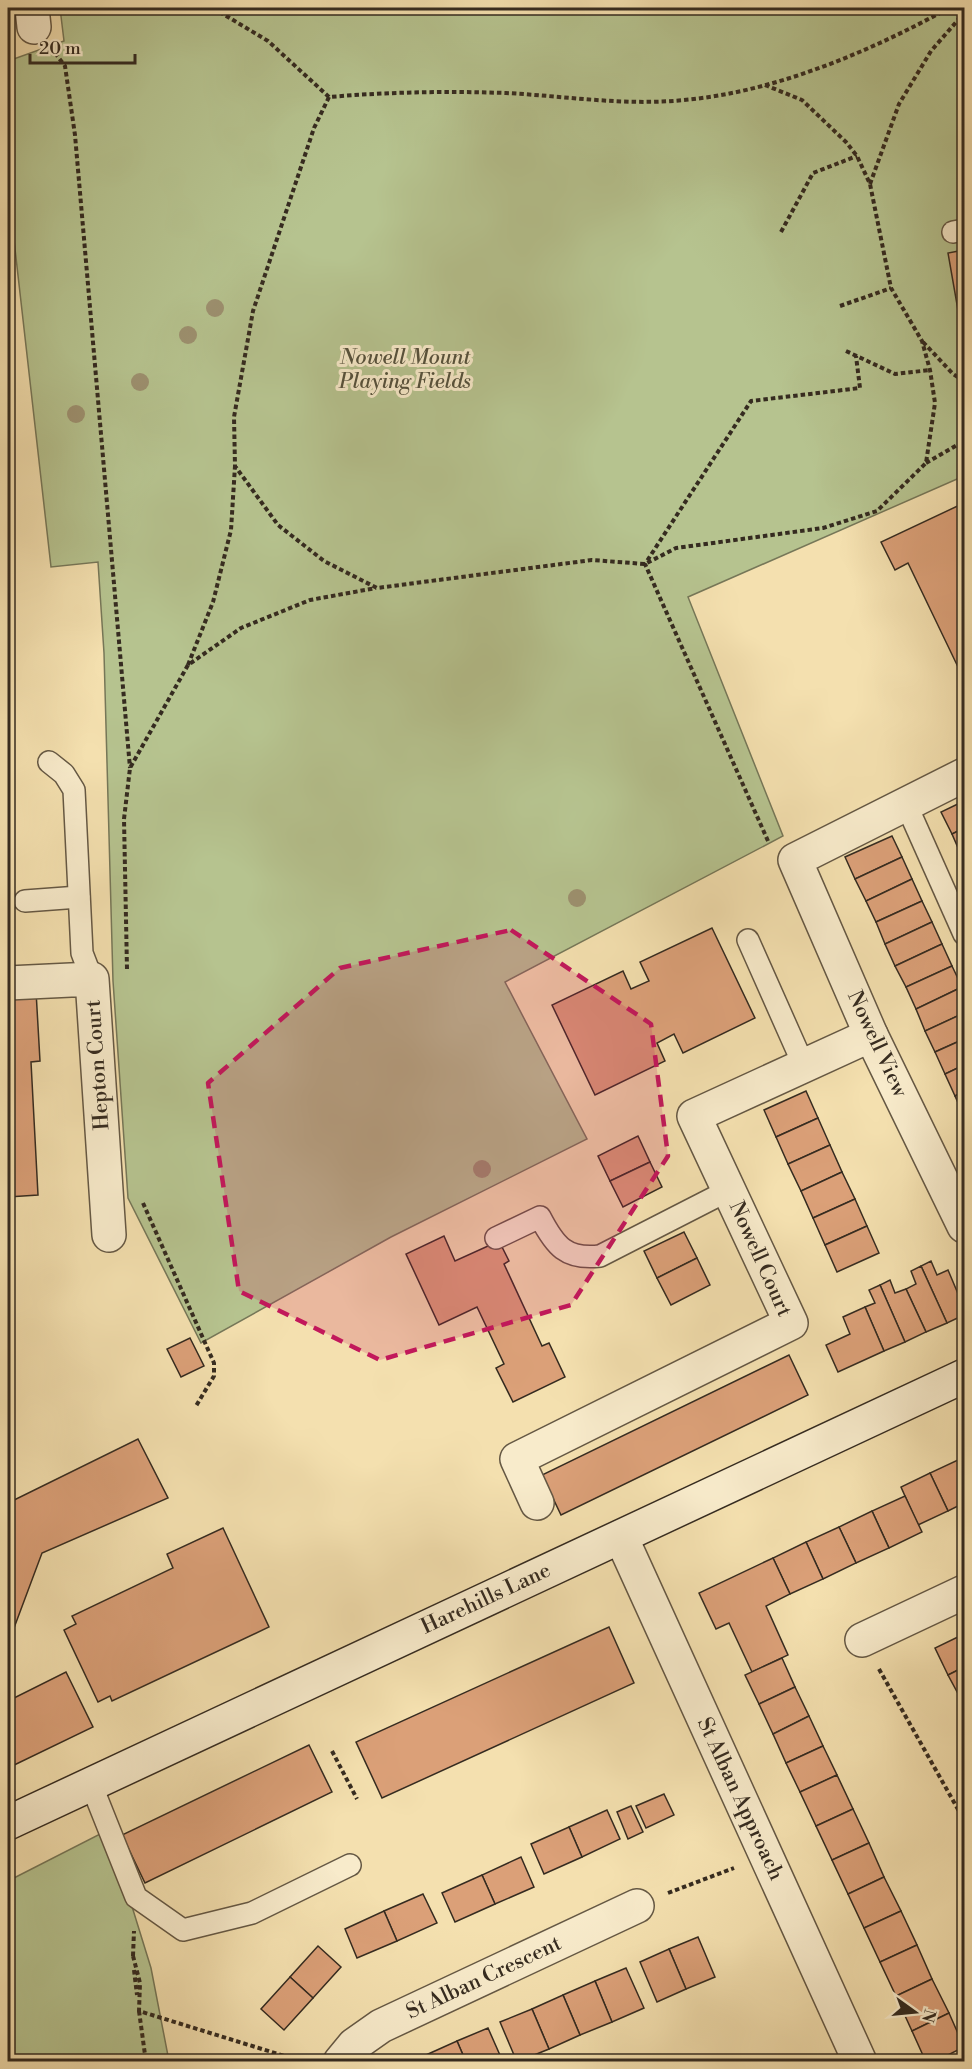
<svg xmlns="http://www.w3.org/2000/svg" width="972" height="2069" font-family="'Libre Bodoni',serif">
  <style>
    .green { fill: #b6c38f; stroke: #767758; stroke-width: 1.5 }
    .building { fill: #dba078; stroke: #352b20; stroke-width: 1.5 }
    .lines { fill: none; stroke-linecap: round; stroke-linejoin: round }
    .lane-casing { stroke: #655844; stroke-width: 24 }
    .street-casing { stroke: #655844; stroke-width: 36 }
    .secondary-casing { stroke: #352b20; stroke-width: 36 }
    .path { stroke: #352b20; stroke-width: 4; stroke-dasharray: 4.5 3; stroke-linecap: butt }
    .lane { stroke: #f8ebcb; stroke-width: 21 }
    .street { stroke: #f8ebcb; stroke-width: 33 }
    .secondary { stroke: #f8ebcb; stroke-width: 33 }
    .tree { fill: #9d9170 }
    .marked { fill: #c2185b; fill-opacity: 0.2; stroke: #c2185b; stroke-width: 4.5; stroke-dasharray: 12 8; stroke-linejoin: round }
    .labels { text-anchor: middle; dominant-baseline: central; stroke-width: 6; stroke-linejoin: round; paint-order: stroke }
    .park-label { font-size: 21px; font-style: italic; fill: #55513c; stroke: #f8ebcb }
    .street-label { font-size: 21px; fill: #352b20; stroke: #f8ebcb }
  </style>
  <rect width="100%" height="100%" fill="#f4e0af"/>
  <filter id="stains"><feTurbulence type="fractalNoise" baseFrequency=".00333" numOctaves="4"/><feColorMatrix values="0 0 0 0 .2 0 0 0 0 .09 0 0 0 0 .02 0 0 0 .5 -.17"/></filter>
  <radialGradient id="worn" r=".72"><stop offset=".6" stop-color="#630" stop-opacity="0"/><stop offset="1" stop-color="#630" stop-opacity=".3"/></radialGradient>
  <!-- green -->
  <g class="green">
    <path d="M60 8H964V476L688 597 783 836 505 982 587 1139 391 1237 201 1343 128 1198 113 981 104 653 98 562 51 567 8 187V61L64 41Z"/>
    <path d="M102 1833 130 1900 151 1968 169 2061 8 2062V1881Z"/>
  </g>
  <!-- building -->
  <g class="building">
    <path d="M964 250V314L959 316 948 253Z"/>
    <path d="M964 503V663L958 667 908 563 895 570 881 542Z"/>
    <path d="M964 801V828L952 834 941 812Z"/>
    <path d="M964 828V856L962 857 952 834Z"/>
    <path d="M892 836 902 857 855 879 845 857Z"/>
    <path d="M902 857 912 879 866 901 855 879Z"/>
    <path d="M912 879 922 901 876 922 866 901Z"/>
    <path d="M922 901 932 922 885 944 876 922Z"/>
    <path d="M932 922 942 944 895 966 885 944Z"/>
    <path d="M712 928 755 1018 683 1053 674 1034 657 1043 665 1061 595 1095 552 1005 623 971 631 989 649 981 640 962Z"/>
    <path d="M942 944 952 966 906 987 895 966Z"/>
    <path d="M952 966 962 987 916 1009 906 987Z"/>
    <path d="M962 987 964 1013 925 1031 916 1009Z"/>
    <path d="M36 991 40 1061 31 1062 38 1195 8 1197V993Z"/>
    <path d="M964 1013V1039L935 1052 925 1031Z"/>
    <path d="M964 1039V1065L945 1074 935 1052Z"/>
    <path d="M964 1065V1091L955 1096 945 1074Z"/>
    <path d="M806 1091 818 1118 776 1137 764 1110Z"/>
    <path d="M964 1091V1116L955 1096Z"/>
    <path d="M818 1118 830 1145 788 1164 776 1137Z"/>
    <path d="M638 1136 650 1162 610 1181 598 1156Z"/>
    <path d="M830 1145 842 1172 801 1191 788 1164Z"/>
    <path d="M650 1162 662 1187 623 1207 610 1181Z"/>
    <path d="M842 1172 855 1199 813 1218 801 1191Z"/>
    <path d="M855 1199 867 1226 825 1245 813 1218Z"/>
    <path d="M867 1226 879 1253 837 1272 825 1245Z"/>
    <path d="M684 1232 697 1258 657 1278 644 1251Z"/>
    <path d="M444 1236 455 1261 499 1241 509 1261 504 1264 542 1346 549 1343 565 1377 513 1402 496 1368 504 1364 477 1307 439 1325 406 1254Z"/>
    <path d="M697 1258 710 1285 671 1305 657 1278Z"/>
    <path d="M931 1261 937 1275 948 1270 964 1308V1315L947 1323 921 1266Z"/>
    <path d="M921 1266 947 1323 926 1332 906 1289 916 1284 911 1271Z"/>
    <path d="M890 1280 895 1293 906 1289 926 1332 905 1342 880 1285Z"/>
    <path d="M880 1285 905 1342 884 1351 865 1307 875 1303 869 1290Z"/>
    <path d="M865 1307 884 1351 838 1372 826 1345 850 1334 843 1317Z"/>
    <path d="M190 1338 204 1366 181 1377 167 1349Z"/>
    <path d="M789 1355 808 1395 561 1515 542 1475Z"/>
    <path d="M138 1439 168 1498 42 1553 8 1644V1503Z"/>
    <path d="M960 1459 964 1470V1503L948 1511 930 1473Z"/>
    <path d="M930 1473 948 1511 918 1525 901 1487Z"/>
    <path d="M905 1496 922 1532 889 1548 872 1511Z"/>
    <path d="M872 1511 889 1548 856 1563 839 1527Z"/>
    <path d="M839 1527 856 1563 823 1579 806 1542Z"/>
    <path d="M223 1528 269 1627 112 1701 110 1696 98 1702 64 1630 76 1624 72 1616 173 1568 167 1554Z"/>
    <path d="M806 1542 823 1579 790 1594 773 1558Z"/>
    <path d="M773 1558 790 1594 766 1606 788 1655 752 1672 729 1623 716 1629 699 1593Z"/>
    <path d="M609 1627 634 1683 382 1798 356 1742Z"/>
    <path d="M964 1634V1667L948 1675 935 1648Z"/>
    <path d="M782 1658 795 1687 759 1704 745 1675Z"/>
    <path d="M964 1667V1700L962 1701 948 1675Z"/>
    <path d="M66 1672 93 1727 8 1768V1701Z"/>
    <path d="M795 1687 809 1716 773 1734 759 1704Z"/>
    <path d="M809 1716 823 1746 786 1763 773 1734Z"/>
    <path d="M309 1745 332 1792 145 1883 122 1835Z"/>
    <path d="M823 1746 837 1775 800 1792 786 1763Z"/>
    <path d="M837 1775 853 1809 816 1826 800 1792Z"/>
    <path d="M664 1794 674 1815 646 1828 636 1806Z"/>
    <path d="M631 1806 643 1832 628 1839 617 1812Z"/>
    <path d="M853 1809 869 1843 832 1860 816 1826Z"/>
    <path d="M607 1810 620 1839 582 1857 569 1827Z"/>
    <path d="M569 1827 582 1857 544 1874 531 1844Z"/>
    <path d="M869 1843 884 1877 848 1894 832 1860Z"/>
    <path d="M521 1857 534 1887 495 1904 482 1875Z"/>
    <path d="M482 1875 495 1904 455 1922 442 1893Z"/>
    <path d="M884 1877 901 1911 864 1928 848 1894Z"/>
    <path d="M423 1894 437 1923 397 1941 384 1911Z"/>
    <path d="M384 1911 397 1941 357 1958 345 1929Z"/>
    <path d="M901 1911 917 1945 880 1962 864 1928Z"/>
    <path d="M698 1937 715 1977 686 1989 669 1949Z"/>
    <path d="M917 1945 932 1979 896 1996 880 1962Z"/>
    <path d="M318 1946 341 1967 313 1998 290 1977Z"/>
    <path d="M669 1949 686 1989 657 2002 640 1962Z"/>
    <path d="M626 1968 644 2008 612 2022 595 1981Z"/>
    <path d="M290 1977 313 1998 284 2030 261 2009Z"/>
    <path d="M932 1979 949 2013 912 2031 896 1996Z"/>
    <path d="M595 1981 612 2022 580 2035 563 1995Z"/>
    <path d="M563 1995 580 2035 549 2049 532 2009Z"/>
    <path d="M532 2009 549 2049 517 2062 500 2022Z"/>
    <path d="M949 2013 964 2047 934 2062H926L912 2031Z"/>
    <path d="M488 2028 503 2062H466L457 2041Z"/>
    <path d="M457 2041 466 2062H429L426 2055Z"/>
  </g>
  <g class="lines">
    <defs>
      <g id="lane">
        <path d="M953 232 964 230"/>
        <path d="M49 762 64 774 74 790 82 953 92 979"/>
        <path d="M906 804 964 934"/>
        <path d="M25 901 79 897"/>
        <path d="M748 940 804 1066"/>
        <path d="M496 1238 540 1217C555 1246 566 1260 600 1256L729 1190"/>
        <path d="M91 1784 136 1897 183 1930 252 1913 350 1865"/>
      </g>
      <g id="street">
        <path d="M32 8 34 27"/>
        <path d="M964 775 795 860 871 1035 964 1226"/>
        <path d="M8 983 92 979 109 1235"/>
        <path d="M537 1503 517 1459 791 1323 694 1116 871 1035"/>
        <path d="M621 1537 860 2062"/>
        <path d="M862 1640 964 1592"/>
        <path d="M340 2062 354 2045 381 2026 637 1906"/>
      </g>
      <path id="secondary" d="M8 1823 964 1376"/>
    </defs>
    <!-- lane casing -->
    <use href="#lane" class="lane-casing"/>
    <!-- street casing -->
    <use href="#street" class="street-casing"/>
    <!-- secondary casing -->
    <use href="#secondary" class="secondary-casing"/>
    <!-- path -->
    <g class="path">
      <path d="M213 8 268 41 329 97C388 92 447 91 506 93 565 96 624 106 684 100 775 92 869 52 949 8"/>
      <path d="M55 53 65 66 75 135 130 768"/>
      <path d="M329 97 314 128 253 311 234 417 235 466 278 525 324 561 377 588 592 560 645 564 676 548 823 528 877 511 926 463 935 403 930 370 922 341 891 288 870 184 857 156 846 142 802 100 765 85"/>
      <path d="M870 184 899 104 931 51 964 13"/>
      <path d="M781 232 813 173 857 156"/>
      <path d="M840 306 891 288"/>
      <path d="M923 342 953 374 964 381"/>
      <path d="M846 351 895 374 930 370"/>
      <path d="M926 463 964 441"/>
      <path d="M188 665 213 602 231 530 235 466"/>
      <path d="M768 841 645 564 751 401 860 388 856 356"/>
      <path d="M127 969 124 819 130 768 188 665 241 628 310 600 376 588"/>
      <path d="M143 1203 214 1363V1376L196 1406"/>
      <path d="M879 1669 964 1820"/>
      <path d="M332 1751 357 1799"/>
      <path d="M668 1893 734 1868"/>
      <path d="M133 1956 140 1983 139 2011 304 2062"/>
      <path d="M133 1956 134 1931"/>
      <path d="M134 1970 137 1995"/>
      <path d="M139 2011 146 2062"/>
      <path d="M946 2062 964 2054"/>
    </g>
    <!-- lane -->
    <use href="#lane" class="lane"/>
    <!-- street -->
    <use href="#street" class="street"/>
    <!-- secondary -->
    <use href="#secondary" class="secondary"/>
  </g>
  <!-- trees -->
  <g class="tree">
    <circle cx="215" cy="308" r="9"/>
    <circle cx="188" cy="335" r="9"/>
    <circle cx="140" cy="382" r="9"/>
    <circle cx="76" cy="414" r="9"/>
    <circle cx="577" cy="898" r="9"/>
    <circle cx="482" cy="1169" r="9"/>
  </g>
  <!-- marked area -->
  <path class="marked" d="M511 930 651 1024 668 1156 571 1305 380 1360 239 1291 208 1083 340 968Z"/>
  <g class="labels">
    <!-- park labels -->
    <g class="park-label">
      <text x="405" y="358">Nowell Mount<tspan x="405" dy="24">Playing Fields</tspan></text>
    </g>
    <!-- street labels -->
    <g class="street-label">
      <text transform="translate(877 1044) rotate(65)">Nowell View</text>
      <text transform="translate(98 1065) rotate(-94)">Hepton Court</text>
      <text transform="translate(760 1259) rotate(66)">Nowell Court</text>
      <text transform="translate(486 1599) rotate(-25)">Harehills Lane</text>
      <text transform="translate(740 1799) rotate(65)">St Alban Approach</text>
      <text transform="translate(484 1978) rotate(-25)">St Alban Crescent</text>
    </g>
  </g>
  <!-- margin -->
  <rect width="972" height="2069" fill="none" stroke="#f4e0af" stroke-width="30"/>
  <rect x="9" y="9" width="954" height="2051" fill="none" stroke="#352b20" stroke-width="3"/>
  <rect x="15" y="15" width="942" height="2039" fill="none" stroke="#352b20" stroke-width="1.5"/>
  <!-- north arrow -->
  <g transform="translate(915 2012) rotate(105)" stroke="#f8ebcb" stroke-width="4.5" paint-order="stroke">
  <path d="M0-4.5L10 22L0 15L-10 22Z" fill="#352b20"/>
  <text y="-9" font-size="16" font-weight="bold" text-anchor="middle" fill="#352b20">N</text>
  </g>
  <!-- scale -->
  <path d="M30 54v9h105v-9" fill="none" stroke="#352b20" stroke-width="3"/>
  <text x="39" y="54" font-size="18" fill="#352b20" stroke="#f8ebcb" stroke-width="4.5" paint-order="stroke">20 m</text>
  <rect width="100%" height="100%" filter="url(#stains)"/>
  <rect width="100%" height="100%" fill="url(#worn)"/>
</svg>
